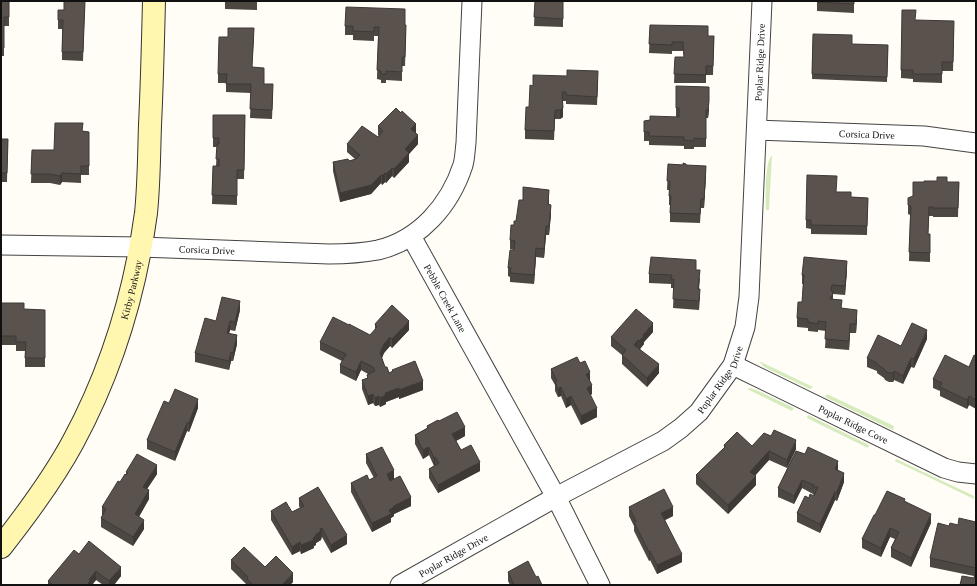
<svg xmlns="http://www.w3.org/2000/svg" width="977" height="586" font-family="'Times New Roman',serif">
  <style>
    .green { fill: #d5ebbd }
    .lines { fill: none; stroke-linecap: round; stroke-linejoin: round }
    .minor-casing { stroke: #444; stroke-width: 21 }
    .secondary-casing { stroke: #333; stroke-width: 24 }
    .minor { stroke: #fff; stroke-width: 19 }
    .secondary { stroke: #fff6b0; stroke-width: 22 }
    .wall { fill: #4d4742 }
    .shaded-wall { fill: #3f3936 }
    .building { fill: #5a524d; stroke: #3f3936 }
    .labels { text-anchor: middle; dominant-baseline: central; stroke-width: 4; stroke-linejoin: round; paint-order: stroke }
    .street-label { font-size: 10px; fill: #111; stroke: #fff }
  </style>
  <rect width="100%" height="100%" fill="#fffdf5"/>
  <!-- green -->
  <g class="green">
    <path d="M772 155 769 210H766C766 196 764 164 772 155Z"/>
    <path d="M759 361 813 387 810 389 764 367Z"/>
    <path d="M750 388 756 390 794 408 792 411 747 389Z"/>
    <path d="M827 394 894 426 893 430 825 397Z"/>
    <path d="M808 415 869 445 868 448 807 418Z"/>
    <path d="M896 459 974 496V499L895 461Z"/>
  </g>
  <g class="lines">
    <defs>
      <g id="minor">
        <path id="s1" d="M757 130 924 136 976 143"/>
        <path id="s2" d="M411 236 556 497 600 585"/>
        <path id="s3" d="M1 245 141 247 329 254C345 254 362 253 378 250 420 240 450 205 463 165 465 158 465 150 466 143L472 1"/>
        <path id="s4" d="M733 365 944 468 958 472 976 474"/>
        <path id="s5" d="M400 585 556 497 663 441 681 428 699 412 733 365 745 327 749 297 762 1"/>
      </g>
      <g id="secondary">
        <path id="s6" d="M1 547C27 514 53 479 73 442 112 370 135 293 146 213 149 184 149 154 150 125 152 84 153 42 154 1"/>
      </g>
    </defs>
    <!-- minor casing -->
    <use href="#minor" class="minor-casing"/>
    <!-- secondary casing -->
    <use href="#secondary" class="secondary-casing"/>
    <!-- minor -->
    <use href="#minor" class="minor"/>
    <!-- secondary -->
    <use href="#secondary" class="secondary"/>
  </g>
  <!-- wall -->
  <g class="wall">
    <path d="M1 1H9V26H4V56H1Z"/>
    <path d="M85 1 83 61 62 60V29H58V10H64Z"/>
    <path d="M225 1H257V10L225 9Z"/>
    <path d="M535 1H563V27L534 26Z"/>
    <path d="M815 1H854V13L817 11V2H815Z"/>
    <path d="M916 20 954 30 953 71H942V83L913 82V79L901 78V70Z"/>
    <path d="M405 25 406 34 405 66H402V81L386 80V83H381V80L377 79 378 36H374V41L353 40V35H345V26Z"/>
    <path d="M650 25 708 36H714L713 75H706V83H674L675 57H684L683 51H672V54L649 53Z"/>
    <path d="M813 34 852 44 888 45 887 82 812 79Z"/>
    <path d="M254 37 252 67 264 84 273 93 272 119 250 118 251 93 226 92V83H218V74Z"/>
    <path d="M567 76 598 80 597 105 566 104V101H563V117L560 119H555L554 140 525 139V130L533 86Z"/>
    <path d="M676 86 709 110 708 118H706V147H694V149H684V146L649 145V141H644V121L676 117Z"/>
    <path d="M213 115H245L244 179H237V205L212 204 213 166H216L217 147H213Z"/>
    <path d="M378 126 416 133 418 144 409 154V162L394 178 392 176 386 183 385 182 382 185 381 183 371 194 340 202 333 171V162L349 161 355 159 347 152V144L378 137 379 136 378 135Z"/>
    <path d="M83 131 89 132V175H81V183L62 182 60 185 50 183H31L32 150H54Z"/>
    <path d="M1 139H8L7 182H1Z"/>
    <path d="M668 164 686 165 706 174 704 208H701L700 223 670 222V205H669V190H667Z"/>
    <path d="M947 182H959L958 217H933V216H929L928 234 930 243V262L909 261 910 215 908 214V198L913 196Z"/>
    <path d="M836 192 851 197 868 198 867 235 811 234V229L806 228V220Z"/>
    <path d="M549 199V204L551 214 549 235H546L544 258 536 257 534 284 510 282V277L508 276V268L515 250 510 249V240L514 225 516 221 523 200Z"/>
    <path d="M696 270 700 279 699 289 700 298 699 310 673 308 674 288H671V284L649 283V274Z"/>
    <path d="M847 270 845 295 833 294V299L842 308 857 319 856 333H850L849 350 825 348 826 331 818 330V332L808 331V328L797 327V318L802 302 803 284H802V275Z"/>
    <path d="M1 303 24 309 45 310V367H25V351H16V345H1Z"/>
    <path d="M240 310 235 331 230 330 229 333 237 344 233 361H231L229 370 195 362V353L216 321Z"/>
    <path d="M375 324 409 330 392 348 390 346 384 353 382 358 385 367 389 373 392 372V370L423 390 399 399V397L386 402V404L380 407 379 405 375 406 373 403 368 405 362 389V380L367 378V375L368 374 361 370 356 381 340 373V365L342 361 320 350V342L370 335 375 330Z"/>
    <path d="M653 332 644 342V344L640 349 659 373 647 387 622 364V355L611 346V337Z"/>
    <path d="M927 339 914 368 911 367 903 384 894 380 893 382H889L885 380 884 378 877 373V371L867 367V358L901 346Z"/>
    <path d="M976 356V409L969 405 967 409 940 396V391L933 388V379L969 367Z"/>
    <path d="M580 363 590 381 592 394 590 395 597 417 581 425 571 405 566 408 561 396 558 397 555 391V385L551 378V369Z"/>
    <path d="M169 403 198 408 189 432 187 431 175 461 147 449V440Z"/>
    <path d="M439 421 465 436 456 441 461 450 480 471 438 493 429 478V469L434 466 429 455 423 459 415 444V435L427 428V426Z"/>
    <path d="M724 445 752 446 796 449 787 468 769 460 755 476 756 485 728 514 696 484V475L724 448Z"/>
    <path d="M796 451 838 470 844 482 837 501 835 500 820 533 797 522V513L809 498 814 496 813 494 802 488 794 504 778 497V488Z"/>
    <path d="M366 454 394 479 411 506 394 514V516L391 518V522L372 532 351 492V483L369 480 374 478 366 463Z"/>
    <path d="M126 472 157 474 147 489 149 499 139 517 144 529 133 546 101 527V518L102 516V507L126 475Z"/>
    <path d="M299 498 347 544 331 553 322 537 321 540 316 543V545L314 546V548L301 554 300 551 292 555 271 520V511L292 512 300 508 299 506Z"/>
    <path d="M905 501 931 523 911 567 891 557V548L895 539 890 537 881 557 862 548V539L875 515Z"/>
    <path d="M629 507 673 516 665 520 682 562 657 574 650 560 649 561 634 531V526L629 516Z"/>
    <path d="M976 522V585L974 578V576L930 567V558L949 526 958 525Z"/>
    <path d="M79 554 121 576 114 585H103L96 580 92 585H48V581Z"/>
    <path d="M231 560 265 567 293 582 290 585H247L231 569Z"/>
    <path d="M508 572 536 577 542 585H510L508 581Z"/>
  </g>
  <!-- shaded-wall -->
  <g class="shaded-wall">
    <path d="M709 101V110L708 118V110Z"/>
    <path d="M563 108V117L560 119V110Z"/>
    <path d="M416 124V133L411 138V129Z"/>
    <path d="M418 135V144L409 154V162L394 178V169L405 149Z"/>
    <path d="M706 166V174L704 208V199Z"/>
    <path d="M392 168V176L386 183V174Z"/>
    <path d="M62 173V182L60 185V176Z"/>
    <path d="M385 173V182L382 185V176Z"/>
    <path d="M381 175V183L371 194 340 202V193Z"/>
    <path d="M551 205V214L549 235V226Z"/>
    <path d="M546 226V235L544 258V249Z"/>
    <path d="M536 248V257L534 284V275Z"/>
    <path d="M847 261V270L845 295V286Z"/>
    <path d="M240 301V310L235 331V322Z"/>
    <path d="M857 310V319L856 333V324Z"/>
    <path d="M230 321V330L227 341V333Z"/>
    <path d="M409 321V330L392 348V339Z"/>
    <path d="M653 323V332L644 342V344L639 350V341L643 335Z"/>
    <path d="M850 324V333L849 350V341Z"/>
    <path d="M927 330V339L914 368V359Z"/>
    <path d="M237 335V344L233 361V353Z"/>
    <path d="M390 337V346L384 353 380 362V353L384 344Z"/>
    <path d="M638 340V348L634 345Z"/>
    <path d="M231 352V361L229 370V361Z"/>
    <path d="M911 358V367L903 384V376Z"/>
    <path d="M361 361V370L356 381V372Z"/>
    <path d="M659 364V373L647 387V378Z"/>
    <path d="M894 371V380L893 382V373Z"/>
    <path d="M590 372V381L586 383V374Z"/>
    <path d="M423 381V390L399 399V390Z"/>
    <path d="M592 385V394L587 397V388Z"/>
    <path d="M561 387V396L558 397V389Z"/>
    <path d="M399 388V397L386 402V404L380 407V398L385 393Z"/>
    <path d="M373 394V403L368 405V396Z"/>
    <path d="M379 396V405L375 406V398Z"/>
    <path d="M571 396V405L566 408V399Z"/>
    <path d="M969 396V405L967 409V400Z"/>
    <path d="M198 399V408L189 432V423Z"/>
    <path d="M597 408V417L581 425V416Z"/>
    <path d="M187 423V431L175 461V452Z"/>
    <path d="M465 427V436L452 443V434Z"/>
    <path d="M796 440V449L787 468V460Z"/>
    <path d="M429 447V455L423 459V450Z"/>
    <path d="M769 451V460L750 480V472Z"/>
    <path d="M435 457V466L434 467V458Z"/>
    <path d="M838 461V470L835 478V469Z"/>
    <path d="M480 462V471L438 493V485Z"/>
    <path d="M157 465V474L143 495V487Z"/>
    <path d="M394 470V479L387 483V474Z"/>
    <path d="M844 473V482L837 501V492Z"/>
    <path d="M756 476V485L728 514V505Z"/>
    <path d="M802 480V488L794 504V496Z"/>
    <path d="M149 490V499L135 523V514Z"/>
    <path d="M835 492V500L820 533V524Z"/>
    <path d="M411 497V506L394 514V516L391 518V522L372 532V523L389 510 394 506Z"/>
    <path d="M673 507V516L661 522V513Z"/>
    <path d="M931 514V523L911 567V558Z"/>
    <path d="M144 520V529L133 546V537Z"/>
    <path d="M322 528 321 540 316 543V545L314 546V548L301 554V545L313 538 320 529Z"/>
    <path d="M890 528V537L881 557V548Z"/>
    <path d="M347 535V544L331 553V545Z"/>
    <path d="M300 542V551L292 555V547Z"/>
    <path d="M650 551V560L649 561V552Z"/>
    <path d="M682 554V562L657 574V565Z"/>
    <path d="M121 567V576L114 585H109V581Z"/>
    <path d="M96 571V580L92 585H88L89 580Z"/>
    <path d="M293 573V582L290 585H282Z"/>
  </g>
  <!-- building -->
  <g class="building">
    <path d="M1 1H9V17H4V48H1Z"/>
    <path d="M64 1H85L83 52H62L63 20H58V10H64Z"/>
    <path d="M535 1H563V19L534 17Z"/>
    <path d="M817 1H854V4L817 2Z"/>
    <path d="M346 7 405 9V25H406L405 57H402V72L386 71V74H381V71L377 70 379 27H374V32L353 31V26H345Z"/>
    <path d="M902 10H916L915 20 954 21 953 62H942V74H913V70H901Z"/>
    <path d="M650 25 708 26V36H714L713 66H706V75L674 74 675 57H684L683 42H672V45L649 44Z"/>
    <path d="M228 28H254L252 67 264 68V84H273L272 110 250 109 251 84H226L227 74H218L219 37H228Z"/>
    <path d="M813 34 852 35V44L888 45 887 77 812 74Z"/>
    <path d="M567 70 598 71 597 97 566 95V92H562L563 108 560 110H555L554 131 525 130 526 107H529L530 85 533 86V75L567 76Z"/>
    <path d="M676 86 709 87V101L708 110H706V139L694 138V141L684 140V137L649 136V132H644V121L650 120V116L679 117V108H676Z"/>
    <path d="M396 108 401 113 402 111 416 124 411 129 418 135 405 149 409 153 394 169 392 168 386 174 385 173 382 176 381 175 371 185 340 193 333 162 348 159 349 161 356 159 360 155 347 144 362 126 378 137 383 131 378 126Z"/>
    <path d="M213 115H245L244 170H237V196L212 195 213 166H219V159H216L217 144H219V138H213Z"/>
    <path d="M55 123H83L82 131 89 132V166H81V174L62 173 60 176 50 174H31L32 150H54Z"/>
    <path d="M1 139H8L7 173H1Z"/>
    <path d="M683 163 686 164V165L706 166 704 199H701L700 214 670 213 671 196H669L670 181H667L668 164 683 165Z"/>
    <path d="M807 175 837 176 836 192H851V197L868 198 867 226 811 225V220H806Z"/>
    <path d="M937 177H947V182H959L958 208H933V207H929L928 234H930V253L909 252 911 206 908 205V198L913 196V182H924V181H937Z"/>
    <path d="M523 187 549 190 548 203V204L551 205 549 226H546L544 249 536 248 534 275 510 273 511 268H508L510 250H514L515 241 510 240 511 225H514V221H516L519 200H523Z"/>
    <path d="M651 257 696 260V270H700L698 289H700L699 301 673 299 674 279H671L672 275 649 274Z"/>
    <path d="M804 257 847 261 845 286 832 285 831 291H833L832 297 831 296 830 299 842 300 841 308 857 310 856 324H850L849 341 825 339 826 322 818 321V324L808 322V319L797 318 798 302H802L804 275H802Z"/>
    <path d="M222 297 240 301 235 322 230 321 227 333 237 335 233 353 231 352 229 361 195 353 205 318 216 321Z"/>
    <path d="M1 303H24V309L45 310V358H25L26 342H16V336H1Z"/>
    <path d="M392 305 409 321 392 339 390 337 384 344 380 353 385 367H387L389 373 393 371 392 370 415 361 423 381 399 390V388L385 393 386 395 380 398 379 396 375 398 373 394 368 396 362 380 368 378 367 375 375 371 373 367 361 361 356 372 340 365 346 354 320 342 333 317 349 325V324L370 335 377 327 375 324Z"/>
    <path d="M636 309 653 323 643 335 644 336 639 341 638 340 634 345 659 364 647 378 622 355 626 350 611 337Z"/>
    <path d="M912 323 927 330 914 359 911 358 903 376 894 371 893 373H889L885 371 884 369 877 364V363L867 358 878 335 901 346Z"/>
    <path d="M945 355 969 367 974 355 976 356V400L969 396 967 400 940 387 942 383 933 379Z"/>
    <path d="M577 357 580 363 585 361 590 372 586 374 592 385 587 388 597 408 581 416 571 396 566 399 561 387 558 389 555 382 557 381 551 369Z"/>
    <path d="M175 389 198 399 189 423H187L175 452 147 440 164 401 169 403Z"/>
    <path d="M457 412 465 427 452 434 461 450 471 445 480 462 438 485 429 469 439 463 435 457 434 458 429 447 423 450 415 435 428 428 427 426 438 420 439 421Z"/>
    <path d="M774 430 796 440 787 460 769 451 750 472 756 476 728 505 696 475 725 447 724 445 737 432 752 446 764 433 771 436Z"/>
    <path d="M382 447 394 470 387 474 390 481 400 476 411 497 394 506V507L389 510 391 514 372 523 351 483 367 475 369 480 377 476 366 454Z"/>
    <path d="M808 447 838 461 835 469 844 473 837 492H835L820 524 797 513 805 496 809 498 810 494 814 496 818 487H813L814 485 802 480 794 496 778 488 796 451 805 454Z"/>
    <path d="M137 454 157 465 143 487 149 490 135 514 144 520 133 537 101 518 106 509 102 507 118 481 120 482 125 474 126 475 128 473 126 472Z"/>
    <path d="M318 487 347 535 331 545 322 528 320 529 321 531 315 535 316 536 313 538 314 540 301 545 300 542 292 547 271 511 286 502 292 512 304 506 299 498Z"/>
    <path d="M664 489 673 507 661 513 682 554 657 565 650 551 649 552 634 522 636 521 629 507Z"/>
    <path d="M887 491 905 499 904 501 931 514 911 558 891 548 899 532 890 528 881 548 862 539 874 515H875Z"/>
    <path d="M959 518 976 522V585H960L962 576 974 578 976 568 930 558 938 523 949 526 950 523 958 525Z"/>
    <path d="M89 541 121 567 109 581 96 571 89 580 90 581 88 583 90 585H53L48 581 74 550 79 554Z"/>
    <path d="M244 547 265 567 276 556 293 573 282 585H253L247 579 248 577 231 560Z"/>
    <path d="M528 561 536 577 538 576 542 585H514L508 572Z"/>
  </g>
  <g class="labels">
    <!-- street labels -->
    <g class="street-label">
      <text stroke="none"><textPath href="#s5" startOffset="709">Poplar Ridge Drive</textPath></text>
      <text stroke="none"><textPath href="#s1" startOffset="110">Corsica Drive</textPath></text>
      <text stroke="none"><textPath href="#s3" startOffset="206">Corsica Drive</textPath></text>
      <text stroke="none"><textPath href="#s6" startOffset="291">Kirby Parkway</textPath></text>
      <text stroke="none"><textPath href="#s2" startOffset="71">Pebble Creek Lane</textPath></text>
      <text stroke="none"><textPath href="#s5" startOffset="385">Poplar Ridge Drive</textPath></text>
      <text stroke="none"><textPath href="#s4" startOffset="134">Poplar Ridge Cove</textPath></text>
      <text stroke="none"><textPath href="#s5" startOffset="61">Poplar Ridge Drive</textPath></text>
    </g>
  </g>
  <!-- border -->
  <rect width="977" height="586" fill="none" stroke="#111111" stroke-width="4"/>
</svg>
